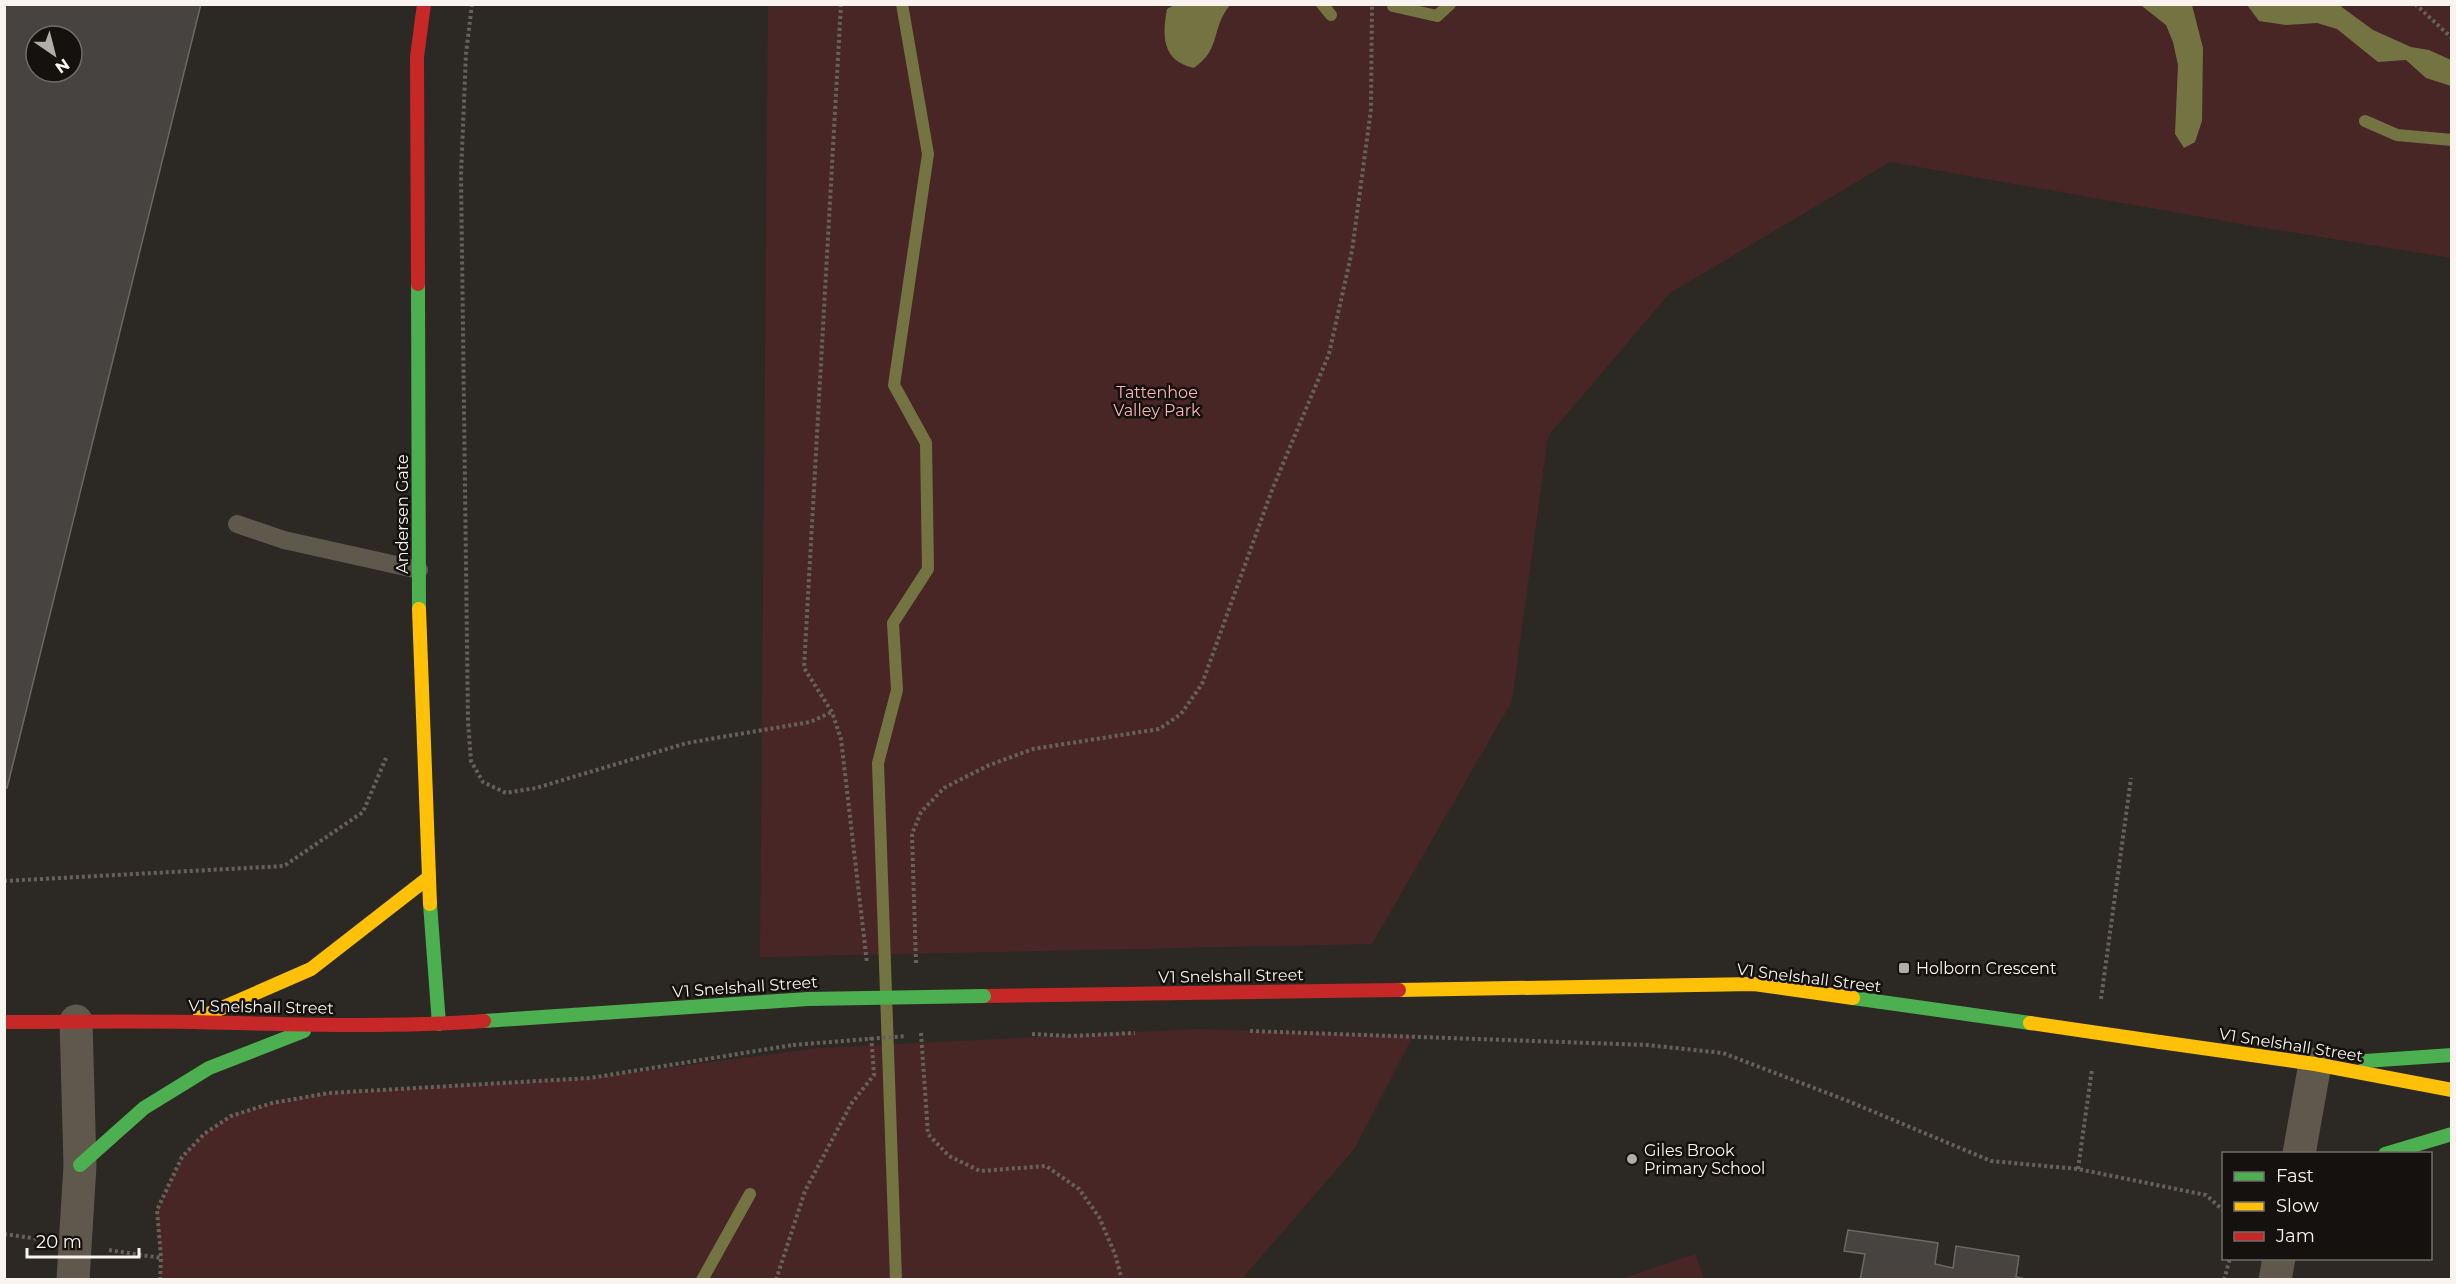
<svg xmlns="http://www.w3.org/2000/svg" width="2456" height="1284" font-family="Montserrat,sans-serif">
  <style>
    .green { fill: #492626 }
    .water { fill: #737442 }
    .lines { fill: none; stroke-linecap: round; stroke-linejoin: round }
    .stream { stroke: #737442; stroke-width: 12 }
    .building { fill: #474341; stroke: #6b6765; stroke-width: 1.5; fill-rule: evenodd }
    .path { stroke: #66625a; stroke-width: 4; stroke-dasharray: 3 3; stroke-linecap: butt }
    .lane { stroke: #5e584d; stroke-width: 18 }
    .street { stroke: #5e584d; stroke-width: 33 }
    .fast { stroke: #4caf50; stroke-width: 14 }
    .slow { stroke: #ffc107; stroke-width: 14 }
    .jam { stroke: #c62828; stroke-width: 14 }
    .path-bridge { stroke: #66625a; stroke-width: 4; stroke-dasharray: 3 3; stroke-linecap: butt }
    .fast-bridge { stroke: #4caf50; stroke-width: 14 }
    .slow-bridge { stroke: #ffc107; stroke-width: 14 }
    .poi-dot { fill: #b1ada8; stroke: #14110e; stroke-width: 2 }
    .labels { text-anchor: middle; dominant-baseline: central; stroke-width: 5; stroke-linejoin: round; paint-order: stroke }
    .park-label { font-size: 16px; fill: #fab3b1; stroke: #14110e }
    .street-label { font-size: 16px; fill: #f9f4ef; stroke: #14110e }
    .poi-label { font-size: 16px; fill: #f9f4ef; stroke: #14110e; text-anchor: start }
  </style>
  <rect width="100%" height="100%" fill="#2c2824"/>
  <!-- green -->
  <g class="green">
    <path d="M768 5H2451V258L2247 225 1890 162 1670 293 1548 436 1512 701 1372 944 760 957Z"/>
    <path d="M1197 1029 1413 1036 1355 1148 1242 1279H160L161 1258 157 1210 182 1157 204 1134 231 1116 272 1103 329 1093 590 1078 820 1048Z"/>
    <path d="M1695 1254 1704 1279H1621Z"/>
  </g>
  <!-- water -->
  <g class="water">
    <path d="M1176 4 1230 5C1210 30 1222 48 1194 68 1162 61 1162 36 1167 9Z"/>
    <path d="M2134 5H2192L2203 48 2202 121 2195 142 2184 148 2175 134 2178 65 2173 42 2166 25 2142 6Z"/>
    <path d="M2247 5H2339L2373 30 2411 47 2429 50 2451 60V86L2426 78 2406 60 2378 62 2337 29 2317 23 2286 25 2259 21Z"/>
  </g>
  <g class="lines">
    <!-- stream -->
    <g class="stream">
      <path d="M1322 4 1331 15"/>
      <path d="M1393 6 1437 16 1450 4"/>
      <path d="M2365 121 2397 135 2452 140"/>
      <path d="M702 1280 750 1194"/>
      <path d="M896 1280 878 763 897 690 893 623 928 569 926 443 894 385 928 154 902 4"/>
    </g>
  </g>
  <!-- building -->
  <g class="building">
    <path d="M4 4H201L7 788 4 787ZM36 36H72V72H36Z"/>
    <path d="M1848 1230 1938 1243 1935 1264 1953 1268 1956 1246 2019 1256 2016 1277 2031 1280H1860L1865 1254 1844 1251Z"/>
  </g>
  <g class="lines">
    <!-- path -->
    <g class="path">
      <path d="M472 4 466 54 461 174 468 722 471 761 483 782 506 793 536 788 687 743 810 722 832 712"/>
      <path d="M841 4 804 668 832 712 841 739 867 963"/>
      <path d="M2415 4 2452 38"/>
      <path d="M4 881 284 866 363 812 386 758"/>
      <path d="M916 963 912 834 921 812 944 788 987 766 1033 749 1159 729 1181 714 1202 684 1272 490 1329 354 1352 251 1371 109 1372 4"/>
      <path d="M2101 999 2131 778"/>
      <path d="M1250 1031 1647 1045 1723 1053 1848 1101 1991 1161 2078 1169 2206 1195 2224 1211"/>
      <path d="M921 1033 928 1134 949 1156 980 1171 1046 1166 1079 1189 1099 1217 1115 1254 1122 1280"/>
      <path d="M1032 1034 1071 1036 1135 1033"/>
      <path d="M2078 1169 2092 1069"/>
      <path d="M4 1234 39 1239"/>
      <path d="M109 1250 161 1258"/>
      <path d="M160 1280 161 1258 157 1210 182 1157 204 1134 231 1116 272 1103 329 1093 590 1078 793 1045"/>
      <path d="M776 1280 805 1191 851 1104 874 1075 871 1034"/>
      <path d="M2224 1280 2230 1258"/>
    </g>
    <!-- lane -->
    <path class="lane" d="M237 524 284 540 419 570"/>
    <!-- street -->
    <g class="street">
      <path d="M2299 1154 2315 1064"/>
      <path d="M73 1280 80 1165 76 1021"/>
      <path d="M2275 1280 2279 1258"/>
    </g>
    <!-- fast -->
    <g class="fast">
      <path d="M418 284 419 609"/>
      <path d="M430 904 439 1024"/>
      <path d="M1853 998 2030 1023"/>
      <path d="M484 1021 808 999"/>
      <path d="M2365 1061 2452 1055"/>
      <path d="M2385 1154 2452 1134"/>
      <path d="M80 1165 144 1108 209 1068 304 1031"/>
    </g>
    <!-- slow -->
    <g class="slow">
      <path d="M419 609 430 904"/>
      <path d="M1399 990 1754 984 1853 998"/>
      <path d="M199 1018 311 969 428 878"/>
      <path d="M2160 1042 2315 1064 2452 1090"/>
    </g>
    <!-- jam -->
    <g class="jam">
      <path d="M418 284 417 57 424 4"/>
      <path d="M984 996 1399 990"/>
      <path d="M4 1022C67 1022 129 1021 192 1022 289 1024 387 1028 484 1021"/>
    </g>
    <!-- path-bridge -->
    <path class="path-bridge" d="M793 1045 906 1036"/>
    <!-- fast-bridge -->
    <path class="fast-bridge" d="M808 999 984 996"/>
    <!-- slow-bridge -->
    <path class="slow-bridge" d="M2030 1023 2160 1042"/>
  </g>
  <!-- markers -->
  <g class="poi-dot">
    <rect x="1898" y="962" width="12" height="12" rx="3"/>
    <circle cx="1632" cy="1159" r="6"/>
  </g>
  <g class="labels">
    <!-- park labels -->
    <g class="park-label">
      <text x="1157" y="392">Tattenhoe<tspan x="1157" dy="18">Valley Park</tspan></text>
    </g>
    <!-- street labels -->
    <g class="street-label">
      <text transform="translate(402 514) rotate(-90)">Andersen Gate</text>
      <text transform="translate(1231 976) rotate(-1)">V1 Snelshall Street</text>
      <text transform="translate(1809 978) rotate(7)">V1 Snelshall Street</text>
      <text transform="translate(745 987) rotate(-4)">V1 Snelshall Street</text>
      <text transform="translate(261 1007) rotate(1)">V1 Snelshall Street</text>
      <text transform="translate(2291 1045) rotate(9)">V1 Snelshall Street</text>
    </g>
    <!-- poi labels -->
    <g class="poi-label">
      <text x="1916" y="968">Holborn Crescent</text>
      <text x="1644" y="1150">Giles Brook<tspan x="1644" dy="18">Primary School</tspan></text>
    </g>
  </g>
  <!-- border -->
  <rect width="2456" height="1284" fill="none" stroke="#f9f4ef" stroke-width="12"/>
  <!-- legend -->
  <rect x="2222" y="1152" width="210" height="108" fill="#14110e" stroke="#706c68" stroke-width="1.5"/>
  <rect x="2234" y="1172" width="30" height="9" fill="#4caf50" stroke="#706c68" stroke-width="1.5"/>
  <text x="2276" y="1182" font-size="18" fill="#f9f4ef">Fast</text>
  <rect x="2234" y="1202" width="30" height="9" fill="#ffc107" stroke="#706c68" stroke-width="1.5"/>
  <text x="2276" y="1212" font-size="18" fill="#f9f4ef">Slow</text>
  <rect x="2234" y="1232" width="30" height="9" fill="#c62828" stroke="#706c68" stroke-width="1.5"/>
  <text x="2276" y="1242" font-size="18" fill="#f9f4ef">Jam</text>
  <!-- north arrow -->
  <g transform="translate(54 54) rotate(145)"><circle r="28" fill="#14110e" stroke="#706c68" stroke-width="1.5"/>
  <path d="M0-4.5L10 22L0 15L-10 22Z" fill="#b1ada8"/>
  <text y="-9" font-size="16" font-weight="bold" text-anchor="middle" fill="#f9f4ef">N</text>
  </g>
  <!-- scale -->
  <path d="M27 1248v9h112v-9" fill="none" stroke="#f9f4ef" stroke-width="3"/>
  <text x="36" y="1248" font-size="18" fill="#f9f4ef" stroke="#14110e" stroke-width="4.5" paint-order="stroke">20 m</text>
</svg>
